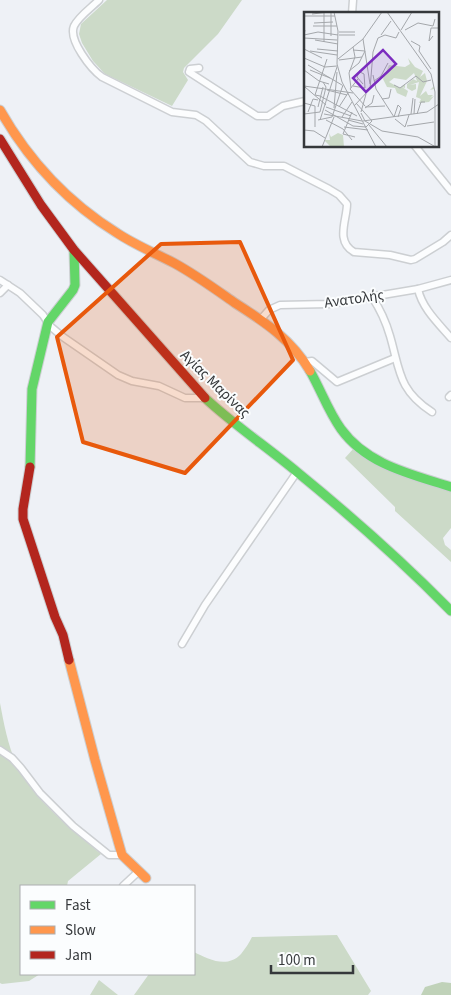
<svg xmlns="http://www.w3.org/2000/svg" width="451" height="995" font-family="'Source Sans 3',sans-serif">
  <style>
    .green { fill: #ccdac8 }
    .forest { fill: #c0d2b9 }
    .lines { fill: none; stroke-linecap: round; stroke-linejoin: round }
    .street-casing { stroke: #cccfd2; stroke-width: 9 }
    .fast-casing { stroke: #cccfd2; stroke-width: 11 }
    .slow-casing { stroke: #cccfd2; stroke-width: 11 }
    .jam-casing { stroke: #cccfd2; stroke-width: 11 }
    .street { stroke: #fcfdfe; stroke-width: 6 }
    .fast { stroke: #63d668; stroke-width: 9 }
    .slow { stroke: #ff974d; stroke-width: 9 }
    .jam { stroke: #b3261e; stroke-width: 9 }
    .marked { fill: #e8590c; fill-opacity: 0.2; stroke: #e8590c; stroke-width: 4; stroke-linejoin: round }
    .labels { text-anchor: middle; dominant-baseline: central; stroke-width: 4; stroke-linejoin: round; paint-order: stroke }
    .street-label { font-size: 15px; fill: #35383b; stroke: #fbfdfe }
    .inset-road { fill: none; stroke: #a4a7ab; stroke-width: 1 }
    .view { fill: #7b2cbf; fill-opacity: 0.15; stroke: #7b2cbf; stroke-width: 2.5 }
    .inset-edge { fill: none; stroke: #35383b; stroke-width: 2.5 }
  </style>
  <rect width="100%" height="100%" fill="#eef1f6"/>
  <!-- green -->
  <g class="green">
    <path d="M107 0H242L218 34 184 68 183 72 188 80 172 106 105 74 93 61 82 43 79 34 81 24Z"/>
    <path d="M354 448 451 488V528L443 538 445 545 451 550V562L395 511V507L345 458Z"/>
    <path d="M0 703C4 724 8 747 18 767 34 800 73 830 101 854L68 881 67 886H21V974H40L29 981 2 984 0 983Z"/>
    <path d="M337 935 371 991 368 995H134L149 974H194V952C208 959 227 969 241 954 245 949 249 943 252 937Z"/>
    <path d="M99 980 118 995H90Z"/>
  </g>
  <!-- forest -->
  <path class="forest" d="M442 982 451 983V995H421L425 987Z"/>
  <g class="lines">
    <defs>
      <g id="street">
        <path d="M99 0C91 8 79 16 74 26 68 40 91 69 102 77L172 112 196 115 206 121 250 162 264 166H284L329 189 339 195 347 204C347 220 335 241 354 252L390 255 411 260 415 259 443 242 451 235"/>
        <path d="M352 14 353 0"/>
        <path d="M199 68 190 69 189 72 257 116H268L283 106 305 101"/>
        <path d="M415 146 451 191"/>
        <path d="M0 280 20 293 43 315 50 326 63 337 118 375 132 381 159 386 185 398H205"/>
        <path d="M418 289C422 308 438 323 451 338"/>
        <path d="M0 293 8 285"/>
        <path d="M372 297C380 309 386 322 390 336 400 370 398 390 432 412"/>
        <path d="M261 319 269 310 280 305 329 304 418 289 451 280"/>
        <path d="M304 362 312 361 337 382 395 358"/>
        <path d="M449 397 451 395"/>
        <path d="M182 644 205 605 297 472"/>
        <path d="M0 750 12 758 21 768 40 793 73 826 109 855H122"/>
        <path d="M123 886 138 872"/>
      </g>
      <g id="fast">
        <path d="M310 371C321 390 328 411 341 429 367 465 411 474 451 487"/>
        <path d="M205 398C234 425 267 447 297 472 351 516 403 562 451 611"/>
        <path d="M30 467 32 389 48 322 73 290 75 285 74 250"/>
      </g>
      <g id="slow">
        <path d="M0 110C29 161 67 202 117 233 135 245 155 253 174 263 196 275 215 289 235 303 265 322 292 340 310 371"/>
        <path d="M69 660 95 760 122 855 146 878"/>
      </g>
      <g id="jam">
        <path d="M0 139 41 205 74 250 205 398"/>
        <path d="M30 467 23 509V519L55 617 63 635 69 660"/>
      </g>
    </defs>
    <!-- street casing -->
    <use href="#street" class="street-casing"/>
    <!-- fast casing -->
    <use href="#fast" class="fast-casing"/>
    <!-- slow casing -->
    <use href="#slow" class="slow-casing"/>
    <!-- jam casing -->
    <use href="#jam" class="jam-casing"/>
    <!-- street -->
    <use href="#street" class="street"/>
    <!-- fast -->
    <use href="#fast" class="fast"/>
    <!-- slow -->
    <use href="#slow" class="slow"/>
    <!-- jam -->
    <use href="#jam" class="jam"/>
  </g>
  <!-- marked area -->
  <path class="marked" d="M240 242 293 360 185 473 83 442 57 337 161 244Z"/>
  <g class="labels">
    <!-- street labels -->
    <g class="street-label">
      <text transform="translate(354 299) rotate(-8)">Ανατολής</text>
      <text transform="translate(215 384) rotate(44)">Αγίας Μαρίνας</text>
    </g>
  </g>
  <!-- overview -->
  <g transform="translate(304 12)">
    <rect width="135" height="135" fill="#eef1f6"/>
    <path d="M104 46 111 55 119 59 116 65 121 61 123 69 116 84 122 79 124 83H129L126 86 130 84V77L126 78 130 74 127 62 130 74V84L125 90 115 91 117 87 112 85 115 70 106 73 112 72V77L108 79 103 76V72L109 67 113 69 110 61 102 68 90 66 85 70 96 76 101 72V76L98 75 104 79 102 85 93 81 91 76 83 75 79 67 85 53 101 55 106 52ZM25 121 27 125 34 121 39 123 40 135H27L20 128H26Z" fill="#ccdac8"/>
    <path class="inset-road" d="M27 0V24M30 0 34 19 33 52 38 70 72 135M83 0 127 62 131 80V135M8 2 25 0M1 4H31M10 11 29 10M9 14H33M1 18 0 23 14 20 34 23M97 18 108 0M101 18 114 11 129 14 131 7M35 20H51M35 23H51M77 23 87 9M129 24 125 29 127 16H135M0 26 33 28M59 27 66 72M11 28 34 32M107 29 116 34 115 39 127 57M20 30V0M0 37 18 46M13 37 34 39M6 39 33 43M0 46 21 55 33 54M34 47 59 27 78 0M35 48 58 45M4 53 38 73M0 58 15 69 25 72M6 58 26 66M56 58 53 65 59 72M45 59 55 51 61 39 49 38M69 63 72 77 90 105M54 67 46 77 61 94M70 69 77 64 84 51M90 73 96 76 112 64 119 70 127 68M0 74 49 81M49 74 61 76 60 62 56 60M1 75 22 93M47 76 45 61 51 45 49 35M23 78 43 83M16 84 11 83 23 47M16 84 53 104M78 87 85 86 87 77M0 91 11 94V115M50 94 66 77 69 40 74 26 81 23 92 26 95 20M14 95 19 75M22 95 47 104M35 95 44 81M61 95 81 94M30 96 33 60M61 96 68 91 70 83M21 98 49 114 62 115 68 109 52 91M4 100 9 87 14 88M16 100 22 75 19 70M48 100 39 122 51 125M57 100 62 82M57 101 61 109 78 119 114 125 130 134M0 102 16 100M20 102 58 109M107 102 109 86M110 102 111 87M113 102 117 90H121M38 105 48 90M90 105 94 93 97 96 94 105M91 107 101 115 105 103M14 108 28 105 39 73M16 108 33 55M22 108 39 117 48 128M44 108 59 112M59 109 123 100 135 92M65 113 83 135M103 114 130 110M40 115 64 118M0 118 10 119 21 126M18 135 30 105"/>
    <path class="view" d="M79 38 92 52 62 80 49 66Z"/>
    <rect width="135" height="135" class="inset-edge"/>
  </g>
  <!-- legend -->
  <rect x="20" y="885" width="175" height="90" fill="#fbfdfe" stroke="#acaeb0"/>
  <rect x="30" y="901" width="25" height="8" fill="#63d668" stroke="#acaeb0"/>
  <text x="65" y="910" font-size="15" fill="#35383b">Fast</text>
  <rect x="30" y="926" width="25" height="8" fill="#ff974d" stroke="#acaeb0"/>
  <text x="65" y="935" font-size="15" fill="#35383b">Slow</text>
  <rect x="30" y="951" width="25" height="8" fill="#b3261e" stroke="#acaeb0"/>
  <text x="65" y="960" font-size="15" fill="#35383b">Jam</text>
  <!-- scale -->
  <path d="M271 965v8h82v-8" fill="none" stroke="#35383b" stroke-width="2.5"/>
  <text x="278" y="965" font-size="15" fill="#35383b" stroke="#fbfdfe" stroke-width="4" paint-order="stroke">100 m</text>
</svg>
